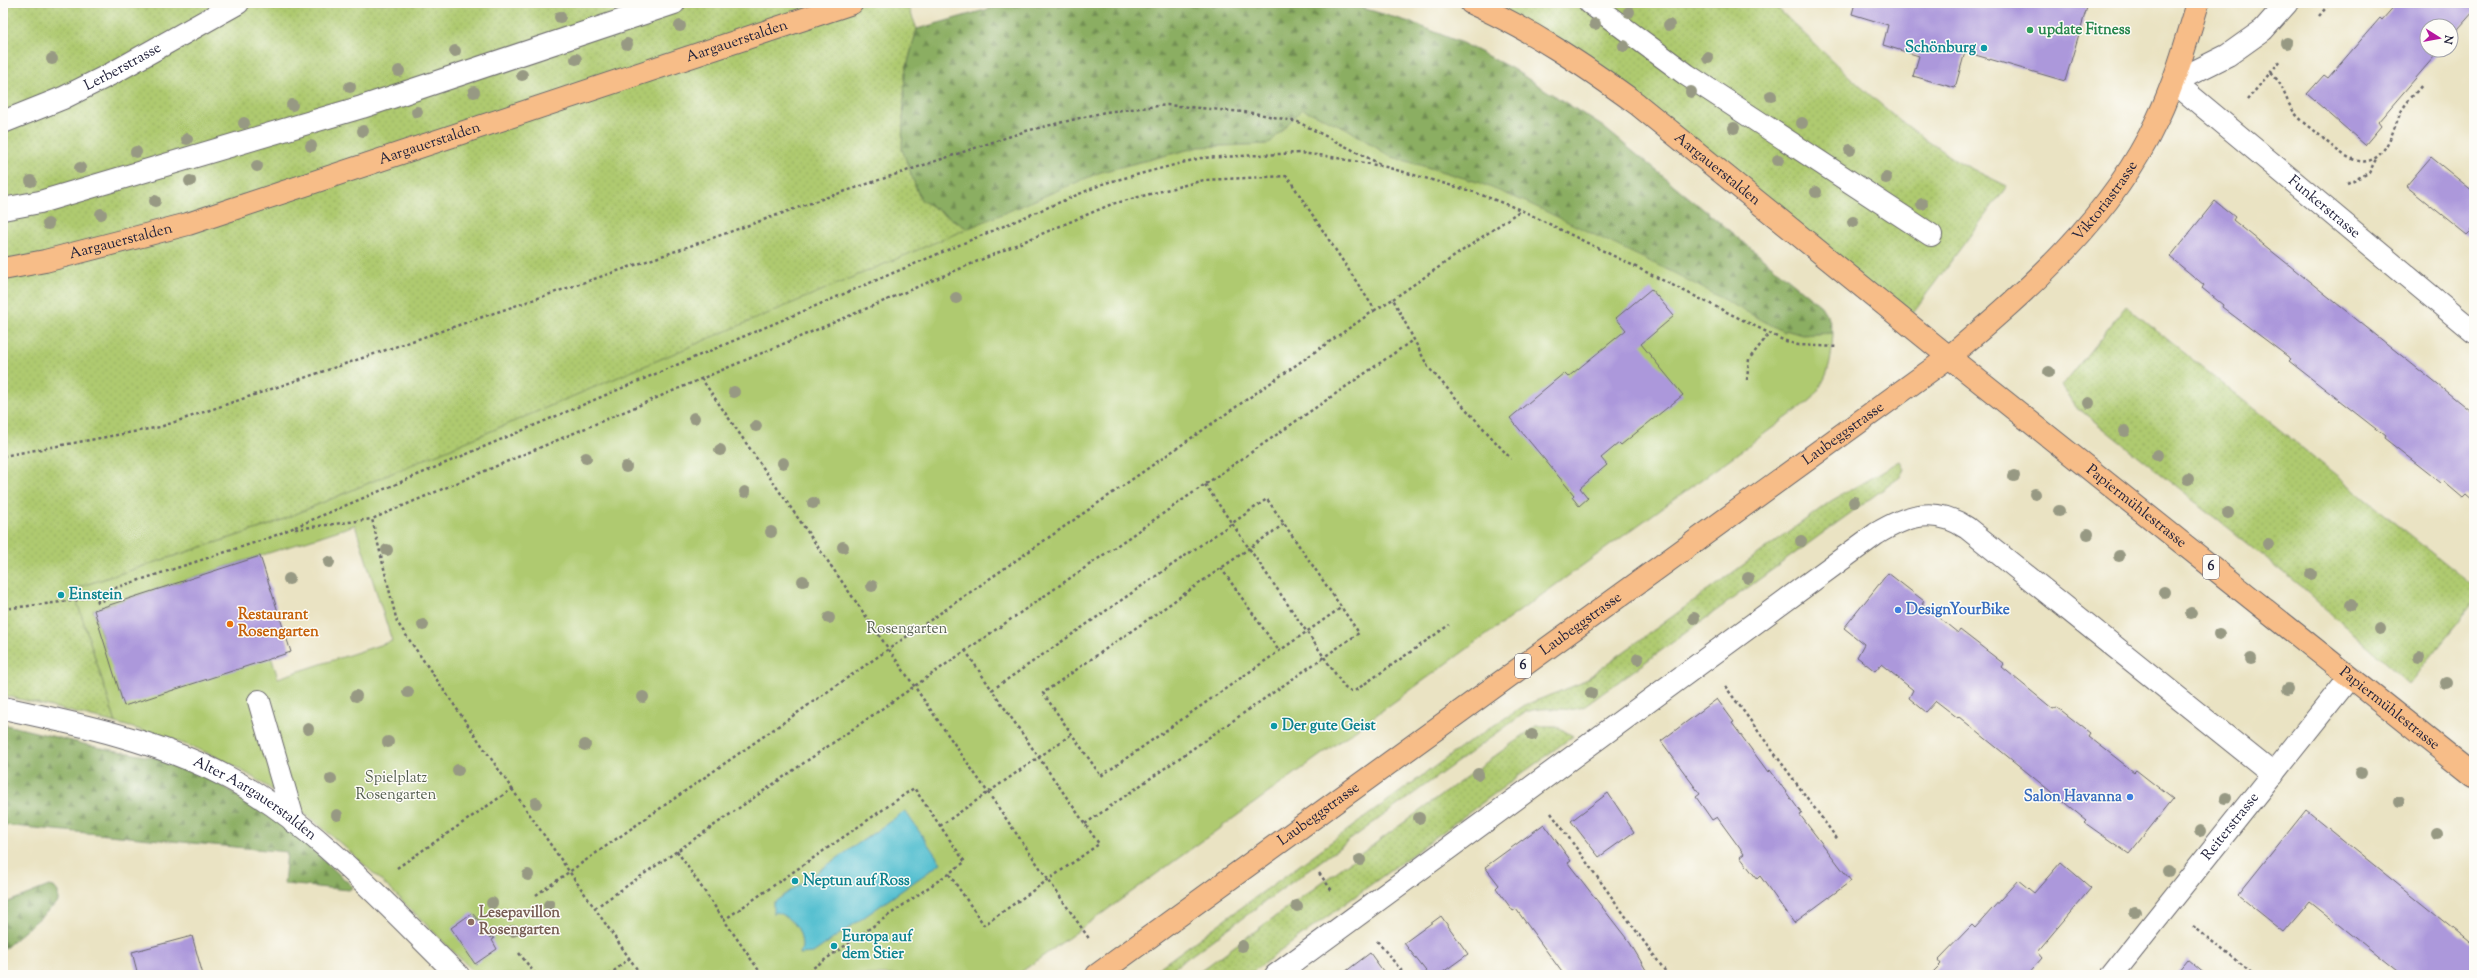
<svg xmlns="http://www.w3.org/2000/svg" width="2477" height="978" font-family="'Sorts Mill Goudy',serif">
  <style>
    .grass { fill: url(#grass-dots); stroke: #687656 }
    .forest { fill: url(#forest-firs); stroke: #56684e }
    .green { fill: #afca70; stroke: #687656; fill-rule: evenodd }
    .water { fill: #55bfd0; stroke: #3c7086 }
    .building { fill: #ac98db }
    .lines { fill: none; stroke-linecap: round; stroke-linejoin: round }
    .minor-casing { stroke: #68666b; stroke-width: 24 }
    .major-casing { stroke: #68666b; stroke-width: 24 }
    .path { stroke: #68666b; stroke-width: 2.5; stroke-dasharray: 3 3; stroke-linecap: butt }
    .minor { stroke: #fff; stroke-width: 22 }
    .major { stroke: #f7bd88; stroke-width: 22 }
    .tree { fill: #979983 }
    .leisure-dot { fill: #2e9e5b; stroke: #fdfcf7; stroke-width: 1.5 }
    .culture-dot { fill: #0f9aa8; stroke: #fdfcf7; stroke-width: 1.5 }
    .shop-dot { fill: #3f7fe0; stroke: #fdfcf7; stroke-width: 1.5 }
    .food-dot { fill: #e8710a; stroke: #fdfcf7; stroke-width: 1.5 }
    .education-dot { fill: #8d6e63; stroke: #fdfcf7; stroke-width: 1.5 }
    .labels { text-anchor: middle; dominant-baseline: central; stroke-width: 3; stroke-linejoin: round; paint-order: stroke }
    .shield { fill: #fdfcf7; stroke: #646373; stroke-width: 1 }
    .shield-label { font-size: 14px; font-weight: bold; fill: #22223b }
    .leisure-label { font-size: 15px; font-weight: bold; fill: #27864d; stroke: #fdfcf7; text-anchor: start }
    .street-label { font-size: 15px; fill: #22223b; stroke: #fdfcf7 }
    .culture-label { font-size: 15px; font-weight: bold; fill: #0d838f; stroke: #fdfcf7; text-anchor: start }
    .shop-label { font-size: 15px; font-weight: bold; fill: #366cbe; stroke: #fdfcf7; text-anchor: start }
    .food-label { font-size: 15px; font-weight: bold; fill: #c56008; stroke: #fdfcf7; text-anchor: start }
    .park-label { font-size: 15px; fill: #535d4e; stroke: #fdfcf7 }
    .education-label { font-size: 15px; font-weight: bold; fill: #785e54; stroke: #fdfcf7; text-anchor: start }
  </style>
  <defs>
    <pattern id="grass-dots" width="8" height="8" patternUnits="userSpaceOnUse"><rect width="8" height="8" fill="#afca70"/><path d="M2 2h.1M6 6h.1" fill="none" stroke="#96ad62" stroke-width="1.8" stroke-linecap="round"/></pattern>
    <pattern id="forest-firs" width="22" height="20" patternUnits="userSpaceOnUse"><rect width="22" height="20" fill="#8bae62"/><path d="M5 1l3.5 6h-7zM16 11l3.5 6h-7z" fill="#718d52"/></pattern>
  </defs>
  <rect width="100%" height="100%" fill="#fdfcf7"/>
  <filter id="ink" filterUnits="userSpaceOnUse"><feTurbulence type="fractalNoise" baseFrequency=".025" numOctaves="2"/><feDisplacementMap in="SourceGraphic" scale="8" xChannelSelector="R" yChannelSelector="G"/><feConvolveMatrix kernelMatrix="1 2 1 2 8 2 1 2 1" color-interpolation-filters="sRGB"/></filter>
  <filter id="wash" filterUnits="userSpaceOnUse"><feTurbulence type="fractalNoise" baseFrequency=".012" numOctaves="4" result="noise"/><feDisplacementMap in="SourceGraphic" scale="16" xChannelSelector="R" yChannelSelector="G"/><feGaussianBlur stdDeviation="0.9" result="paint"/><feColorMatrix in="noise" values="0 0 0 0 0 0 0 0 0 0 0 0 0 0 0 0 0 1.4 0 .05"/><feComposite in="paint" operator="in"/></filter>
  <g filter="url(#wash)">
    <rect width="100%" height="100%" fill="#eae3c3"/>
    <!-- grass -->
    <g class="grass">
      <path d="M3 3H907L917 29 905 73 920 199 968 229 270 525 73 589 116 723 3 695Z"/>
      <path d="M1478 3H1772C1830 58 1885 115 1953 158 1970 169 1989 177 2007 186L1908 319 1725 170Z"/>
      <path d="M2126 306 2474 586V603L2409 684 2300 586 2074 405 2062 386Z"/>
      <path d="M1900 461 1904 469 1900 477 1585 706C1571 714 1546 704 1526 712L1164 975H1149L1467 743 1525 705 1581 683 1831 501Z"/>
      <path d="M1536 726H1556L1573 736 1248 975H1195Z"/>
    </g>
    <!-- forest -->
    <g class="forest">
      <path d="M1010 3H1346L1413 23 1462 43 1511 68 1602 126 1821 306 1829 319 1833 333 1802 335 1785 330 1784 332 1477 182 1389 156 1346 128 1269 144 1199 147 1101 172 968 229 920 199 902 149 905 73 917 29Z"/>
      <path d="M3 724 96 747 167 760 198 771 282 822 353 887 349 890 284 884 287 852 3 825Z"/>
      <path d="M49 886 54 887 58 892V902L3 950V904Z"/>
    </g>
    <!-- green -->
    <path class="green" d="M1302 109 1346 128 1389 156 1477 182 1528 203 1676 274 1784 332 1785 330 1802 335 1833 333C1831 365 1830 374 1811 400L1017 975H477C401 901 328 820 236 767 199 746 157 735 116 723L73 589 270 525 1101 172 1199 147 1269 144ZM355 525 392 641 278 678 247 581 109 657 93 610Z"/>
    <!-- water -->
    <path class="water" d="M905 811 941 863 813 953 800 954C800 951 802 949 802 946 801 926 793 921 777 912L773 914V903Z"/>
    <g id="blocks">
      <!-- building -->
      <g class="building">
        <path d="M1855 3H2086L2088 4 2065 81 1965 52 1955 88 1913 76 1919 56 1883 45 1888 25 1852 14Z"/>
        <path d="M2397 3H2474V11L2451 37V26H2427V50H2440L2378 122 2381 126 2365 145 2307 94 2324 75 2328 78 2380 18 2382 20Z"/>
        <path d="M2431 157 2474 192V228L2467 235 2406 186Z"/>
        <path d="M2215 201 2235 217 2233 220 2474 414V502L2466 495 2463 498 2443 481 2441 483 2384 438 2385 436 2289 361 2291 359 2222 307 2223 305 2202 288 2204 285 2170 257Z"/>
        <path d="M1651 289 1674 316 1641 344 1683 395 1621 445 1619 443 1601 458 1607 465 1580 488 1588 498 1579 506 1572 497 1574 495 1510 418 1564 373 1568 377 1626 330 1616 318Z"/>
        <path d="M260 556 291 652 124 706 94 610Z"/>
        <path d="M1888 573 1924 601 1922 604 1958 633 1960 630 2004 664 2002 667 2053 709 2057 707 2090 733 2088 736 2134 772 2136 770 2173 799 2129 854 2085 823 2087 821 1959 717 1958 718 1936 701 1926 712 1909 698 1913 690 1881 664 1875 671 1857 657 1864 644 1844 628Z"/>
        <path d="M1717 699 1734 722 1732 723 1768 772 1770 770 1802 814 1800 815 1851 881 1794 923 1760 876 1757 879 1740 857 1744 854 1717 817 1712 820 1696 797 1700 794 1661 741Z"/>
        <path d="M1608 793 1634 832 1599 857 1571 821Z"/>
        <path d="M2306 810 2474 946V975H2402L2310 901 2284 932 2238 895Z"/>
        <path d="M1544 824 1571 861 1568 863 1630 943 1649 975H1564L1516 909 1513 911 1496 888 1499 885 1485 867Z"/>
        <path d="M2061 862 2091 888 2037 952 2042 958 2027 975H1930L1941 964 1938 960 1972 925 1975 928 2018 880 2034 893Z"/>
        <path d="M472 913 478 920 482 921 480 923 490 938 492 936 494 939 492 940 497 949 475 964 451 928Z"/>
        <path d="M1441 916 1468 954 1439 975H1429L1404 943Z"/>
        <path d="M192 936 203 975H138L132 952Z"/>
        <path d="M1370 953 1386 975H1341Z"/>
        <path d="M2187 959 2206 975H2174Z"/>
      </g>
    </g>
  </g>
  <g filter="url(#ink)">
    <use href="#blocks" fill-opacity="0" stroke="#68666b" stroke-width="1"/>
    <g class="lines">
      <defs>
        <g id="minor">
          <path d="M1590 3 1687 75 1931 235"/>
          <path id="s1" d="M2287 3 2263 30 2228 55 2174 82 2474 332"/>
          <path id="s2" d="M3 122 63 98 111 74 238 3"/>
          <path d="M3 209 40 202 362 107 674 3"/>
          <path d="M259 701 294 822"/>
          <path id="s3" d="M3 708C78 724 159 741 227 777 312 821 390 909 458 975"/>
          <path d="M1276 975 1876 534C1907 515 1935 506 1967 528L2273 774"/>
          <path id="s4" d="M2112 975 2349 678"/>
        </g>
        <g id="major">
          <path id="s5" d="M1471 3C1530 29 1585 66 1637 104L1949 357 2474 776"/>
          <path id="s6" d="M3 269 45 261 188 224 852 3"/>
          <path id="s7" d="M1097 975 1949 357C2029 289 2112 217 2157 120 2175 82 2186 43 2198 3"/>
        </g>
      </defs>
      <!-- minor casing -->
      <use href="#minor" class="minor-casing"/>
      <!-- major casing -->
      <use href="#major" class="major-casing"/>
      <!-- path -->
      <g class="path">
        <path d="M555 5 562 3"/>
        <path d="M2319 16 2330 3"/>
        <path d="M2271 73C2284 85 2283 95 2292 109 2297 118 2308 125 2316 132 2332 146 2360 176 2381 153 2392 140 2394 126 2401 112 2406 102 2415 94 2422 85"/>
        <path d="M2247 100 2282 59"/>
        <path d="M2347 183 2369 173 2377 157"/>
        <path d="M1393 299 1521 210"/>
        <path d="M701 378 1090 940"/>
        <path d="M1747 380 1749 359 1769 334"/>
        <path d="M3 456 160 427 676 251 822 199 1026 131 1105 112 1167 105 1254 113 1298 122 1382 165"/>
        <path d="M1284 524 1043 693 1101 776 1342 607"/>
        <path d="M295 527 1105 183 1201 158 1299 153 1326 156 1386 167 1474 192 1521 210 1783 340 1798 345 1838 347"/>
        <path d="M1221 568 1279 651"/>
        <path d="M96 594 98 602 111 598"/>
        <path d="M3 609 78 600 269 538 295 527 296 529 372 519"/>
        <path d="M965 650 992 690"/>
        <path d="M1725 686 1838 840"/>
        <path d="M512 789 641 975"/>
        <path d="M1551 813 1668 975"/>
        <path d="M1085 824 1324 657 1204 483"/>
        <path d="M940 826 1072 734"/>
        <path d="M677 851 724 920"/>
        <path d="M397 868 512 789 397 622 372 519 1112 204 1204 180 1287 176 1375 310 1393 299 1428 367 1511 459"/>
        <path d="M1319 873 1333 892"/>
        <path d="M949 874 984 925 1099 844 992 690 1267 499 1359 633 1324 657 1345 688 1350 691 1356 690 1449 625"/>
        <path d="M536 895 1375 310"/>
        <path d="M595 908 1413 340"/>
        <path d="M2193 926 2254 975"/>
        <path d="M1377 941 1405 975"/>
        <path d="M519 953 536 975"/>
        <path d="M609 975 630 958"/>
        <path d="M762 975 724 920 914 788 965 862 803 975"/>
      </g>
      <!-- minor -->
      <use href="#minor" class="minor"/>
      <!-- major -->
      <use href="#major" class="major"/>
    </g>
    <!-- trees -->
    <g class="tree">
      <circle cx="1629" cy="12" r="6"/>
      <circle cx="560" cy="17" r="6"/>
      <circle cx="1595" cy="24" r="6"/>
      <circle cx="1669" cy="25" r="6"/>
      <circle cx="680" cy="26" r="6"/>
      <circle cx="2287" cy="43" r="6"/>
      <circle cx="627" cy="44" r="6"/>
      <circle cx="1624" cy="46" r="6"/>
      <circle cx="455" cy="51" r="6"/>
      <circle cx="1708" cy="58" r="6"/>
      <circle cx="52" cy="59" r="6"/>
      <circle cx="576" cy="59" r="6"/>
      <circle cx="399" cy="71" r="6"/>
      <circle cx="522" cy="75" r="6"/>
      <circle cx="350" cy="87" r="6"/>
      <circle cx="474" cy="92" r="6"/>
      <circle cx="1691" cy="92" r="6"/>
      <circle cx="1771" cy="96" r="6"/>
      <circle cx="292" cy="105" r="6"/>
      <circle cx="417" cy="112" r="6"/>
      <circle cx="244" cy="123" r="6"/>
      <circle cx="1802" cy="123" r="6"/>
      <circle cx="1734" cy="128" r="6"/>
      <circle cx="363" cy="131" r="6"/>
      <circle cx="187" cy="139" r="6"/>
      <circle cx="311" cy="146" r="6"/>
      <circle cx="1850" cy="150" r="6"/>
      <circle cx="136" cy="152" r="6"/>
      <circle cx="1778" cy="160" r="6"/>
      <circle cx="257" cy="166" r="6"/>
      <circle cx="80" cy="168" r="6"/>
      <circle cx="1886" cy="178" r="6"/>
      <circle cx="31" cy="181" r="6"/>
      <circle cx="190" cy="181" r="6"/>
      <circle cx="1816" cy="192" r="6"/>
      <circle cx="155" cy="201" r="6"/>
      <circle cx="1922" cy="204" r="6"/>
      <circle cx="101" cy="214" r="6"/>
      <circle cx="1853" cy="222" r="6"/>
      <circle cx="48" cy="224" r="6"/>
      <circle cx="956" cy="298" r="6"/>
      <circle cx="2049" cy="372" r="6"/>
      <circle cx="734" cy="392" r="6"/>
      <circle cx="2089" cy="403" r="6"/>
      <circle cx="694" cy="418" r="6"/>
      <circle cx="756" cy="426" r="6"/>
      <circle cx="2125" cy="431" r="6"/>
      <circle cx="720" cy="450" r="6"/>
      <circle cx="2157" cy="455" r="6"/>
      <circle cx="586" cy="458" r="6"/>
      <circle cx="783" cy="463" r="6"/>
      <circle cx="626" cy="467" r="6"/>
      <circle cx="2014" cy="476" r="6"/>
      <circle cx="2188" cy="479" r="6"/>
      <circle cx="745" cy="492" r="6"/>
      <circle cx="2035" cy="494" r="6"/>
      <circle cx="1854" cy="502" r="6"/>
      <circle cx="813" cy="503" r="6"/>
      <circle cx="2059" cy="511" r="6"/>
      <circle cx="2228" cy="513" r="6"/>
      <circle cx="771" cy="532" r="6"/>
      <circle cx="2088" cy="534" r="6"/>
      <circle cx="1801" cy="541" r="6"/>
      <circle cx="2268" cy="544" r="6"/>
      <circle cx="843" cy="547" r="6"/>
      <circle cx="387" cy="550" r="6"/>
      <circle cx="2119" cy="556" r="6"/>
      <circle cx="329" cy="562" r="6"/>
      <circle cx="2311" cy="574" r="6"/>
      <circle cx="1748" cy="578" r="6"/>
      <circle cx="289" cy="579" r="6"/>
      <circle cx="803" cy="581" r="6"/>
      <circle cx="872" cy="586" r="6"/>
      <circle cx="2164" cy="592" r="6"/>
      <circle cx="2351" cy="605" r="6"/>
      <circle cx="2191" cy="613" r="6"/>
      <circle cx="829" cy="618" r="6"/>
      <circle cx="1694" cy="618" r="6"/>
      <circle cx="423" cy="625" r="6"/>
      <circle cx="2380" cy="629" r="6"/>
      <circle cx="2219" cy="634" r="6"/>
      <circle cx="2419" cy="657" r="6"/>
      <circle cx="1638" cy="659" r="6"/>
      <circle cx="2251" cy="659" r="6"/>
      <circle cx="2446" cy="683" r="6"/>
      <circle cx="2288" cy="689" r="6"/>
      <circle cx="408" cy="692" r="6"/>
      <circle cx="1591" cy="693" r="6"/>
      <circle cx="356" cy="696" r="6"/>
      <circle cx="643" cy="697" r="6"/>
      <circle cx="308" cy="729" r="6"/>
      <circle cx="1532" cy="735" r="6"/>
      <circle cx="388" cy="742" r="6"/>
      <circle cx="585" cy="745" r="6"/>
      <circle cx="458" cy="770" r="6"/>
      <circle cx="2361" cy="773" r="6"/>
      <circle cx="1478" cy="774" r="6"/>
      <circle cx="331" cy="779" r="6"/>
      <circle cx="2226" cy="798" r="6"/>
      <circle cx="2399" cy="802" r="6"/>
      <circle cx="536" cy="803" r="6"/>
      <circle cx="337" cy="815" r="6"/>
      <circle cx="1419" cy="818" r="6"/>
      <circle cx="2200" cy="831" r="6"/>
      <circle cx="2437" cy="833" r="6"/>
      <circle cx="1360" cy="860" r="6"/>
      <circle cx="2168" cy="871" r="6"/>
      <circle cx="528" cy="875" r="6"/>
      <circle cx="492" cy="903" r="6"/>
      <circle cx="549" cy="905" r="6"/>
      <circle cx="1297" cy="906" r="6"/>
      <circle cx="2135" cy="912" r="6"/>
      <circle cx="513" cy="931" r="6"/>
      <circle cx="1242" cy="946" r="6"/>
    </g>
  </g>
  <!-- markers -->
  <circle class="leisure-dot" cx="2030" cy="30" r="4"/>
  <g class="culture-dot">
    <circle cx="1984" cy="48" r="4"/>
    <circle cx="61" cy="595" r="4"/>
    <circle cx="1274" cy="726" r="4"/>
    <circle cx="795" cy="881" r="4"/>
    <circle cx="834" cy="946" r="4"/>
  </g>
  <g class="shop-dot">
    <circle cx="1898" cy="610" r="4"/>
    <circle cx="2130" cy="797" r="4"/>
  </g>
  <circle class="food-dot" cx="230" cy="624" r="4"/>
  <circle class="education-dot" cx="471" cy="922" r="4"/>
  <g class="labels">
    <!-- shield labels -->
    <g class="shield">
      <rect x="2203" y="555" width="16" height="24" rx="3"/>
      <rect x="1515" y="654" width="16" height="24" rx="3"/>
    </g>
    <g class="shield-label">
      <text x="2211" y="567">6</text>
      <text x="1523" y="666">6</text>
    </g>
    <!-- leisure labels -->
    <g class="leisure-label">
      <text x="2038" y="30">update Fitness</text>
    </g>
    <!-- street labels -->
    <g class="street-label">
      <text stroke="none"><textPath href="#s6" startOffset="769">Aargauerstalden</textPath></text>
      <text stroke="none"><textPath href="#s2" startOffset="132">Lerberstrasse</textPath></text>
      <text stroke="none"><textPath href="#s6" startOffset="445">Aargauerstalden</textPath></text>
      <text stroke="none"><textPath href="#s5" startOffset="298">Aargauerstalden</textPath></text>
      <text stroke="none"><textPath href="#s7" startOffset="1274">Viktoriastrasse</textPath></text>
      <text stroke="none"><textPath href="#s1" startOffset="335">Funkerstrasse</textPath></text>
      <text stroke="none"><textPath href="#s6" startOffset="121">Aargauerstalden</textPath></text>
      <text stroke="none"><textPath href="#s7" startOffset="922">Laubeggstrasse</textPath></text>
      <text stroke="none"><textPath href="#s5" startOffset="836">Papiermühlestrasse</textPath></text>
      <text stroke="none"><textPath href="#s7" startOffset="598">Laubeggstrasse</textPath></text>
      <text stroke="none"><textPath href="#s5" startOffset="1160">Papiermühlestrasse</textPath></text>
      <text stroke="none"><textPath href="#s3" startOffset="270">Alter Aargauerstalden</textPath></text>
      <text stroke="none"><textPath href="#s7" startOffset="274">Laubeggstrasse</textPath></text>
      <text stroke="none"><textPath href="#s4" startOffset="190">Reiterstrasse</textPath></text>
    </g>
    <!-- culture labels -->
    <g class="culture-label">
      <text x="1976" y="48" text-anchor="end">Schönburg</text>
      <text x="69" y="595">Einstein</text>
      <text x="1282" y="726">Der gute Geist</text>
      <text x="803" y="881">Neptun auf Ross</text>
      <text x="842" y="937">Europa auf<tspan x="842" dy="17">dem Stier</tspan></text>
    </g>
    <!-- shop labels -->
    <g class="shop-label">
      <text x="1906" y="610">DesignYourBike</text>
      <text x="2122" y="797" text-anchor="end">Salon Havanna</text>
    </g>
    <!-- food labels -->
    <g class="food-label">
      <text x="238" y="615">Restaurant<tspan x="238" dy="17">Rosengarten</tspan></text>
    </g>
    <!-- park labels -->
    <g class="park-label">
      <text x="907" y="629">Rosengarten</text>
      <text x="396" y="778">Spielplatz<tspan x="396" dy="17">Rosengarten</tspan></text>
    </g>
    <!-- education labels -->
    <g class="education-label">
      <text x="479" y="913">Lesepavillon<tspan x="479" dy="17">Rosengarten</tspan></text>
    </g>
  </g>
  <!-- margin -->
  <rect width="2477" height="978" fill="none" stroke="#fdfcf7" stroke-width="16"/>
  <!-- north arrow -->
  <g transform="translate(2439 38) rotate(101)"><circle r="19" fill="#fdfcf7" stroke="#a5a5ac"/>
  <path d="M0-3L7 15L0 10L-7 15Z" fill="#b5179e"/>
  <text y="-6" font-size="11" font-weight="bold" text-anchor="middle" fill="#22223b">N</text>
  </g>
</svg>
